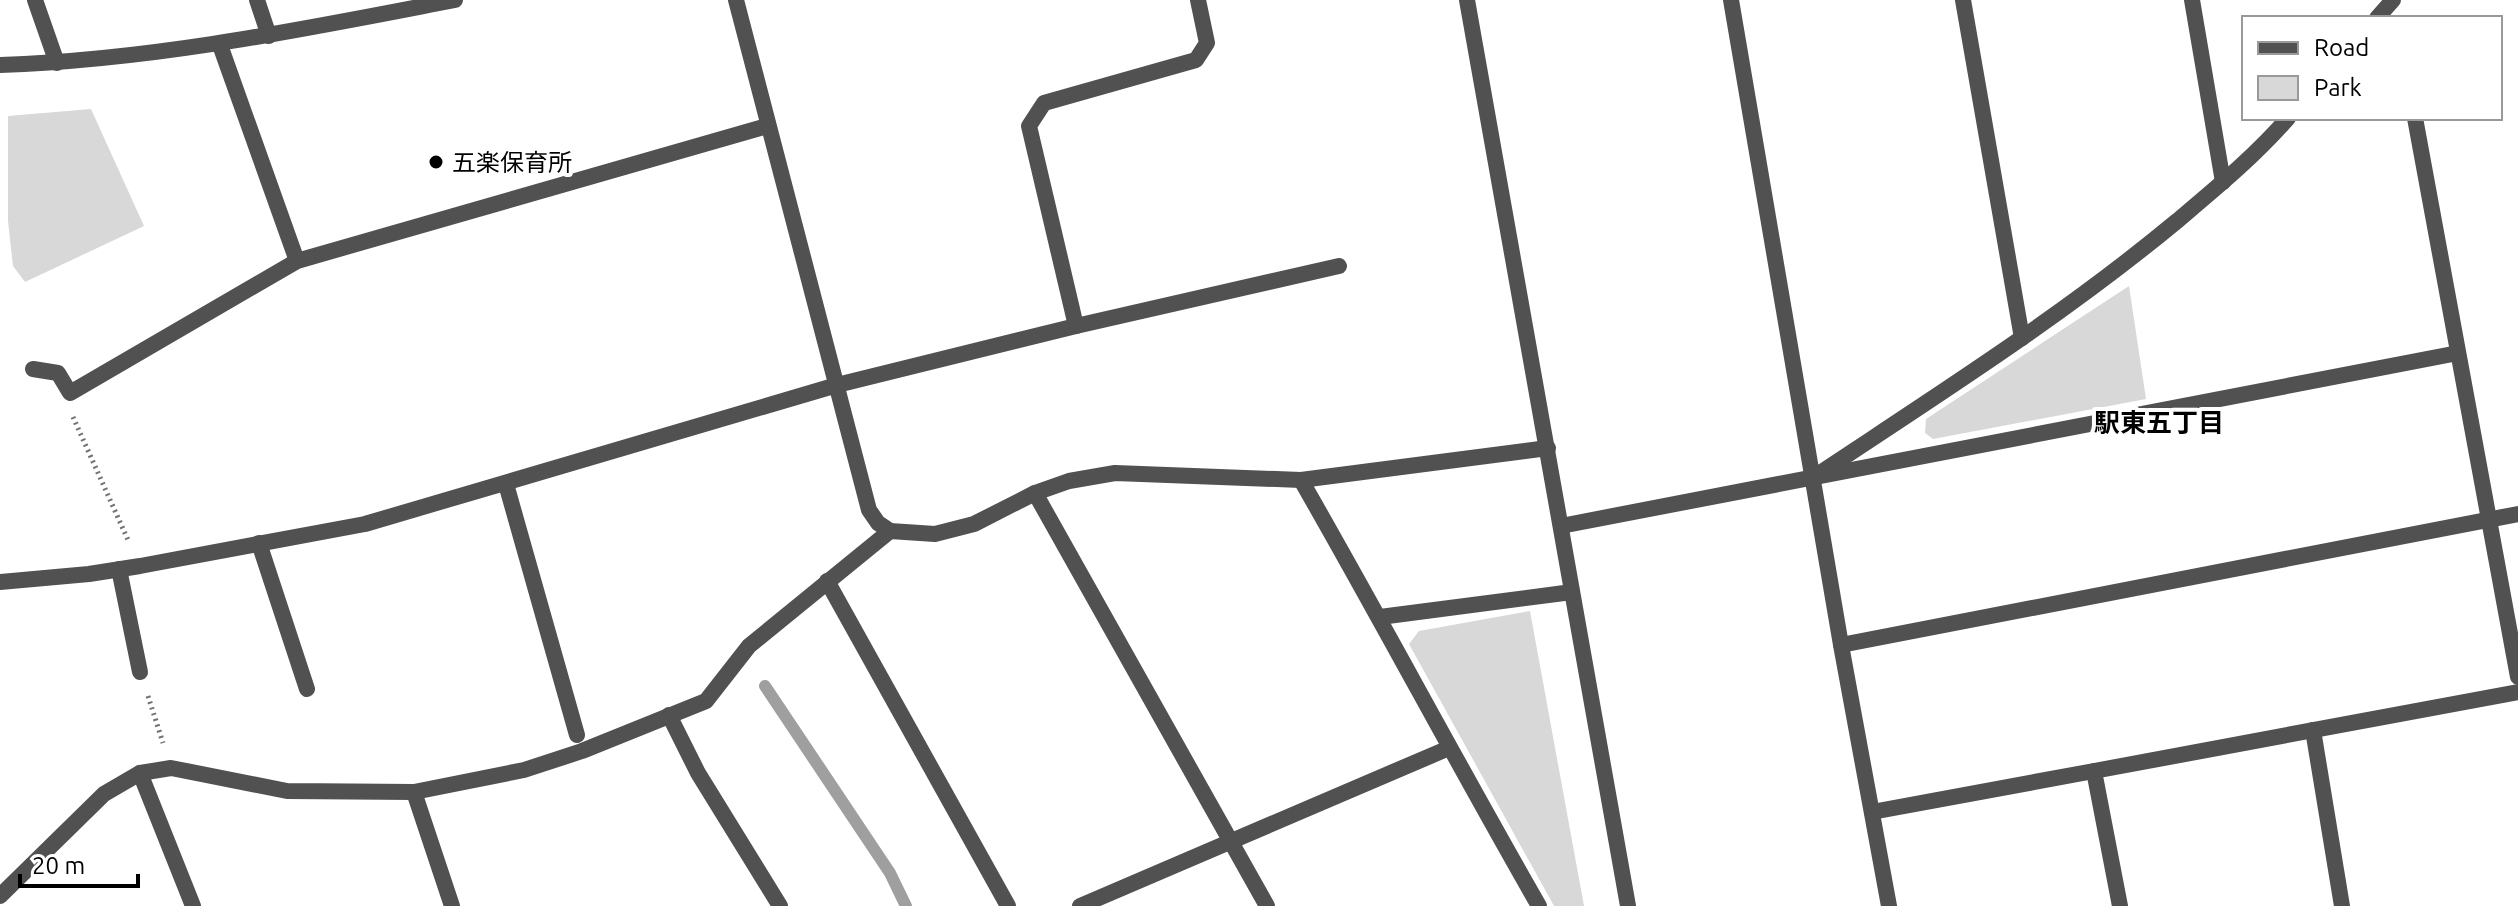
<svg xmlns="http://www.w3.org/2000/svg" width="2518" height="906" font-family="Ubuntu,'Noto Sans JP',sans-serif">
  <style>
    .green { fill: #d8d8d8 }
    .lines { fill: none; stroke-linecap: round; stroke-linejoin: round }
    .stream { stroke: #9f9f9f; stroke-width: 12 }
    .path { stroke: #737373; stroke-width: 5; stroke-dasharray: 2 4; stroke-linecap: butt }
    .minor { stroke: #515151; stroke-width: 16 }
    .tertiary { stroke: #515151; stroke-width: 16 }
    .poi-dot { fill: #000; stroke: #fff; stroke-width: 3 }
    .labels { text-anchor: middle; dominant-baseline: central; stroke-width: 8; stroke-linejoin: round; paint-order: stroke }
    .poi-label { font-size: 24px; fill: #000; stroke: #fff; text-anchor: start }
    .neighbourhood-label { font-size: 26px; font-weight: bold; fill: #000; stroke: #fff }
  </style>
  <rect width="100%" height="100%" fill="#fff"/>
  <!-- green -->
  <g class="green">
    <path d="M91 109 144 226 25 282 13 266 8 221V116Z"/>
    <path d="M2129 286 2146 399 1933 439 1925 433 1926 419Z"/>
    <path d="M1530 611 1584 906H1554L1409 644 1419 631Z"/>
  </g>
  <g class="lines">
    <!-- stream -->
    <path class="stream" d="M765 686 890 873 906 906"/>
    <!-- path -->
    <g class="path">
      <path d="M73 417 128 540"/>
      <path d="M148 696 163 743"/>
    </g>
    <!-- minor -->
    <g class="minor">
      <path d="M35 0 57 63"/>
      <path d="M736 0 869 510 878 523 890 531 935 534 974 524 1035 493 1069 481 1115 473 1301 480 1548 448"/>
      <path d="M1198 0 1207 43 1196 60 1044 103 1029 126 1076 326 1339 266"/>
      <path d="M1731 0 1841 645 1889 906"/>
      <path d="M1963 0 2022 338"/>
      <path d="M2192 0 2223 182"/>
      <path d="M2377 18 2393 0"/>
      <path d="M220 45 297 261"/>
      <path d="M2415 118 2518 677"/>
      <path d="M33 369 58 373 70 393 297 261 767 126"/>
      <path d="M1820 473C1942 392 2065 314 2177 221 2216 188 2255 156 2288 118"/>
      <path d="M1301 480C1382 621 1458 765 1539 906"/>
      <path d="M506 484 577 735"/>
      <path d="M1035 493 1267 906"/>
      <path d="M1561 526 2458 353"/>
      <path d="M259 543 307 689"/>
      <path d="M119 569 140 672"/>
      <path d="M827 581 1008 906"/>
      <path d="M0 582 89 574 140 566 365 524 837 385 1076 326"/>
      <path d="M1380 617 1572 592"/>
      <path d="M1841 645 2518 514"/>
      <path d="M669 715 698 773 780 906"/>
      <path d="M2313 730 2342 906"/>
      <path d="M140 773 193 906"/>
      <path d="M414 792 452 906"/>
      <path d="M1872 812 2094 771"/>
      <path d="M0 896 104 794 140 773 171 768 287 791 414 792 524 770 582 751 706 701 749 646 890 531"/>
      <path d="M1080 906 1449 748"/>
      <path d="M2120 906 2094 771 2518 692"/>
    </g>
    <!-- tertiary -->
    <g class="tertiary">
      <path d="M257 0 269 36"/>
      <path d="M1467 0 1628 906"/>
      <path d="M0 65C154 60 304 29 455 0"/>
    </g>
  </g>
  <!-- markers -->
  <circle class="poi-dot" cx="436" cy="162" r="8"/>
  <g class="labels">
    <!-- poi labels -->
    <g class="poi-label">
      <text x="452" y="162">五楽保育所</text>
    </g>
    <!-- neighbourhood labels -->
    <g class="neighbourhood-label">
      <text x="2159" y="422">駅東五丁目</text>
    </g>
  </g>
  <!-- legend -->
  <rect x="2242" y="16" width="260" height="104" fill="#ffffff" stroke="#999999" stroke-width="2"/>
  <rect x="2258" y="42" width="40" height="12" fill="#515151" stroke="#999999" stroke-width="2"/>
  <text x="2314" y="56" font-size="24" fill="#000000">Road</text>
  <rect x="2258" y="76" width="40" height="24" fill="#d8d8d8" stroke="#999999" stroke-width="2"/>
  <text x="2314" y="96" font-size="24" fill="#000000">Park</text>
  <!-- scale -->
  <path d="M20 874v12h118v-12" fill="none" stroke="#000000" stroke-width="4"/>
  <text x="32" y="874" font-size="24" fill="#000000" stroke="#ffffff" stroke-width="6" paint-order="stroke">20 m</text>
</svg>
